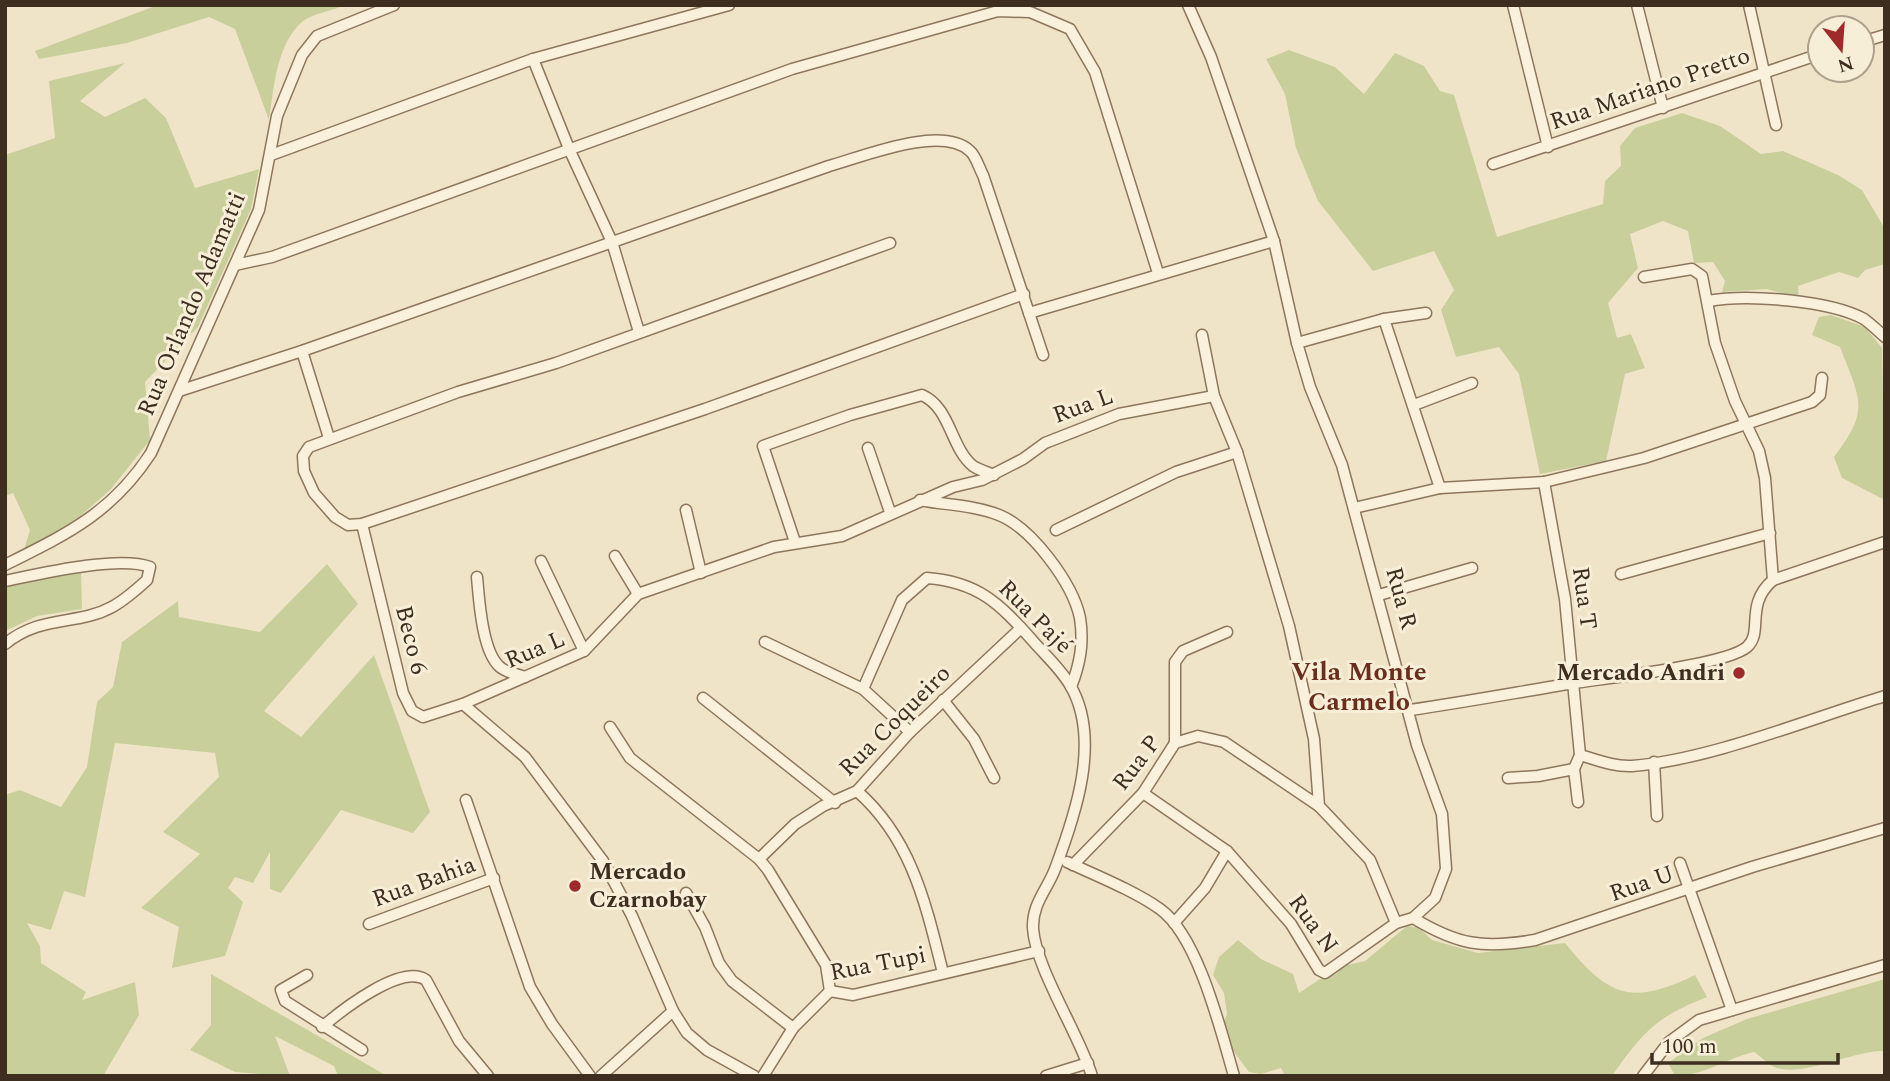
<svg xmlns="http://www.w3.org/2000/svg" width="1890" height="1081" font-family="Spectral,serif">
  <style>
    .green { fill: #c9cf9b }
    .lines { fill: none; stroke-linecap: round; stroke-linejoin: round }
    .minor-casing { stroke: #8d765c; stroke-width: 13 }
    .minor { stroke: #faf1dc; stroke-width: 10 }
    .poi-dot { fill: #9e2a2b; stroke: #f7eed8; stroke-width: 2.5 }
    .labels { text-anchor: middle; dominant-baseline: central; stroke-width: 6; stroke-linejoin: round; paint-order: stroke }
    .street-label { font-size: 24px; fill: #3d2e20; stroke: #f7eed8 }
    .poi-label { font-size: 24px; font-weight: bold; fill: #3d2e20; stroke: #f7eed8; text-anchor: end }
    .neighbourhood-label { font-size: 26px; font-weight: bold; fill: #6b2e1e; stroke: #f7eed8 }
  </style>
  <rect width="100%" height="100%" fill="#f0e4c8"/>
  <!-- green -->
  <g class="green">
    <path d="M158 5H345C333 11 314 13 303 21 276 44 274 88 269 120L235 29 209 17 127 43 39 59 35 51Z"/>
    <path d="M1289 50 1335 67 1364 94 1395 53 1424 66 1440 91 1454 95 1497 237 1603 204 1605 181 1621 166 1620 146 1635 128 1682 113 1720 126 1761 154 1783 151 1838 175 1862 190 1885 229V264L1865 270 1858 278 1839 272 1798 286 1799 298 1767 289 1722 292 1725 281 1713 262 1694 263 1688 231 1663 221 1630 234 1638 268 1608 303 1617 338 1631 334 1645 368 1625 374 1606 461 1540 474 1519 374 1499 347 1456 357 1441 310 1454 290 1434 251 1373 271 1318 201 1296 148 1285 94 1266 59Z"/>
    <path d="M125 63 80 101 105 117 145 98 166 118 195 188 259 169 251 209 198 327 145 382 150 440 111 489 68 527 24 550 30 530 13 493 5 496V155L55 138 49 81Z"/>
    <path d="M1831 315 1865 327 1882 348 1885 500 1842 478 1834 457C1871 409 1860 400 1840 347L1812 335 1819 317Z"/>
    <path d="M327 564 358 604 264 711 301 737 374 655 430 812 413 833 341 810 281 893 270 889V852L253 883 235 877 228 888 243 902 225 956 172 968 179 927 141 908 200 854 163 832 219 777 215 753 115 743 85 897 64 891 51 930 27 923 40 946 41 963 86 992 82 1000 135 982 139 1015 103 1076H5V795L20 790 61 807 87 767 97 702 113 687 122 642 178 601 179 617 260 632Z"/>
    <path d="M81 572 82 609 37 616 5 631V586Z"/>
    <path d="M1407 926 1419 928 1432 940 1478 953 1565 943C1609 997 1631 1006 1695 975L1707 997C1656 1017 1643 1032 1612 1076H1285L1281 1068 1261 1074 1249 1072 1229 1045 1223 1024 1227 1014 1224 993 1213 975 1219 957 1238 940 1261 959 1293 974 1299 993 1323 977 1336 974 1343 966 1365 961Z"/>
    <path d="M211 974 387 1076H338L334 1066 275 1036 290 1076 235 1072 190 1050 211 1025Z"/>
    <path d="M1885 979V1051C1855 1049 1799 1080 1772 1066 1766 1062 1760 1056 1754 1052 1727 1058 1703 1076 1675 1076L1668 1063 1703 1038 1747 1019Z"/>
  </g>
  <g class="lines">
    <defs>
      <g id="minor">
        <path d="M1513 5 1548 147"/>
        <path d="M1637 5 1663 108"/>
        <path d="M1749 5 1776 125"/>
        <path d="M1862 42 1885 35"/>
        <path d="M533 59 570 151 612 242 639 332"/>
        <path d="M271 155 533 59 729 5"/>
        <path d="M1493 164 1820 54"/>
        <path d="M890 243 556 363 458 392 309 447 303 456 304 471 314 493 335 517 348 525 362 524 705 409 1024 294"/>
        <path d="M235 265 272 257 792 69 998 11 1030 12 1070 29 1095 72 1158 273"/>
        <path d="M1708 301C1747 294 1829 300 1864 319 1871 324 1878 331 1885 337"/>
        <path d="M1029 313 1274 241"/>
        <path d="M1384 319 1426 313"/>
        <path d="M1202 335 1214 396 1237 452 1289 626 1314 739 1319 806 1370 860 1396 923"/>
        <path d="M1297 343 1384 319 1440 488"/>
        <path d="M302 351 329 438"/>
        <path d="M179 391 302 351 829 166C862 157 941 124 970 151 976 156 979 168 983 175L1043 355"/>
        <path d="M1414 405 1472 383"/>
        <path d="M868 448 890 512"/>
        <path d="M1544 482 1565 599 1580 755 1574 769 1578 802"/>
        <path d="M920 500C946 505 974 505 999 515 1032 528 1073 584 1080 618 1084 643 1080 664 1071 687"/>
        <path d="M1354 508 1440 488 1544 482 1644 458 1812 402 1820 395 1822 378"/>
        <path d="M686 510 701 573"/>
        <path d="M362 524 403 693 412 711 423 717 463 704 584 651 638 594 774 547 842 536 953 487 982 480 1023 459 1045 443 1119 414 1214 396"/>
        <path d="M1056 530 1176 472 1237 452"/>
        <path d="M795 542 763 446 850 415 922 395C951 408 950 447 973 466 979 470 987 472 994 475"/>
        <path d="M615 556 638 594"/>
        <path d="M541 561 584 651"/>
        <path d="M5 565C67 534 112 513 151 453L259 210 277 116 302 55 317 36 394 5"/>
        <path d="M1621 574 1770 533"/>
        <path d="M477 577C479 599 482 652 500 667 507 673 517 674 525 677"/>
        <path d="M1773 580 1885 542"/>
        <path d="M5 581C39 574 119 555 150 567L147 580C136 590 125 600 112 607 77 626 42 614 5 644"/>
        <path d="M1379 595 1472 568"/>
        <path d="M765 642 863 689 910 732"/>
        <path d="M863 689 902 600 927 578C978 582 999 603 1032 640 1045 655 1060 668 1070 685 1102 739 1075 816 1055 869 1047 890 1032 904 1033 928 1035 967 1079 1034 1092 1076"/>
        <path d="M703 698 835 803"/>
        <path d="M943 700 974 739 994 778"/>
        <path d="M463 704 525 757 603 861 632 916 673 1011 687 1033 707 1050 754 1076"/>
        <path d="M1410 710C1465 702 1519 692 1574 683 1607 678 1726 665 1747 647 1764 632 1744 605 1773 580L1765 478 1759 451 1735 401 1715 343 1702 276 1692 269 1644 277"/>
        <path d="M610 727 630 758 759 859 768 870 826 965 830 991"/>
        <path d="M1175 743V662L1183 651 1227 632"/>
        <path d="M1580 755C1597 760 1614 767 1632 766 1709 760 1809 719 1885 696"/>
        <path d="M1654 762 1657 816"/>
        <path d="M1508 778 1538 776 1574 769"/>
        <path d="M857 791C912 839 926 905 943 973"/>
        <path d="M1143 793 1227 851 1291 924 1319 970 1325 973 1396 923 1413 918 1435 898 1446 869 1442 814 1417 745 1342 465 1310 387 1297 343 1274 241 1211 57 1188 5"/>
        <path d="M466 800 530 987 552 1024 590 1076"/>
        <path d="M759 859 795 824 823 806 857 791 910 732 1021 628"/>
        <path d="M1067 862C1095 875 1135 891 1160 909 1198 936 1221 1031 1234 1076"/>
        <path d="M1680 863 1732 1010"/>
        <path d="M1073 865 1143 793 1175 743 1198 736 1224 742 1319 806"/>
        <path d="M686 893 705 927 719 963 732 981 793 1028"/>
        <path d="M1413 918C1458 945 1483 949 1535 940L1752 867 1885 828"/>
        <path d="M1174 923 1205 888 1227 851"/>
        <path d="M369 924 494 878"/>
        <path d="M307 975 281 990 285 1001 362 1050"/>
        <path d="M830 991 853 995 1039 951"/>
        <path d="M322 1027C342 1010 402 963 426 980L459 1041 488 1076"/>
        <path d="M601 1076 673 1011"/>
        <path d="M763 1076 793 1028 830 991"/>
        <path d="M1046 1076 1088 1063"/>
        <path d="M1643 1076 1669 1042 1699 1020 1885 965"/>
      </g>
    </defs>
    <!-- minor casing -->
    <use href="#minor" class="minor-casing"/>
    <!-- minor -->
    <use href="#minor" class="minor"/>
  </g>
  <!-- markers -->
  <g class="poi-dot">
    <circle cx="1739" cy="673" r="7"/>
    <circle cx="575" cy="886" r="7"/>
  </g>
  <g class="labels">
    <!-- street labels -->
    <g class="street-label">
      <text transform="translate(1650 89) rotate(-19)">Rua Mariano Pretto</text>
      <text transform="translate(192 304) rotate(-67)">Rua Orlando Adamatti</text>
      <text transform="translate(1083 406) rotate(-20)">Rua L</text>
      <text transform="translate(1401 598) rotate(75)">Rua R</text>
      <text transform="translate(1584 598) rotate(82)">Rua T</text>
      <text transform="translate(1035 617) rotate(45)">Rua Pajé</text>
      <text transform="translate(411 640) rotate(76)">Beco 6</text>
      <text transform="translate(535 650) rotate(-23)">Rua L</text>
      <text transform="translate(895 721) rotate(-45)">Rua Coqueiro</text>
      <text transform="translate(1137 763) rotate(-53)">Rua P</text>
      <text transform="translate(424 882) rotate(-20)">Rua Bahia</text>
      <text transform="translate(1642 884) rotate(-19)">Rua U</text>
      <text transform="translate(1313 924) rotate(54)">Rua N</text>
      <text transform="translate(878 964) rotate(-11)">Rua Tupi</text>
    </g>
    <!-- poi labels -->
    <g class="poi-label">
      <text x="1725" y="673">Mercado Andri</text>
      <text x="589" y="872" text-anchor="start">Mercado<tspan x="589" dy="28">Czarnobay</tspan></text>
    </g>
    <!-- neighbourhood labels -->
    <g class="neighbourhood-label">
      <text x="1359" y="672">Vila Monte<tspan x="1359" dy="30">Carmelo</tspan></text>
    </g>
  </g>
  <!-- border -->
  <rect width="1890" height="1081" fill="none" stroke="#3d2e20" stroke-width="14"/>
  <!-- north arrow -->
  <g transform="translate(1841 49) rotate(163)"><circle r="33" fill="#f7eed8" stroke="#ada18e" stroke-width="2"/>
  <path d="M0-5L12 26L0 18L-12 26Z" fill="#9e2a2b"/>
  <text y="-10" font-size="19" font-weight="bold" text-anchor="middle" fill="#3d2e20">N</text>
  </g>
  <!-- scale -->
  <path d="M1652 1053v10h186v-10" fill="none" stroke="#3d2e20" stroke-width="3.5"/>
  <text x="1662" y="1053" font-size="21" fill="#3d2e20" stroke="#f7eed8" stroke-width="5" paint-order="stroke">100 m</text>
</svg>
